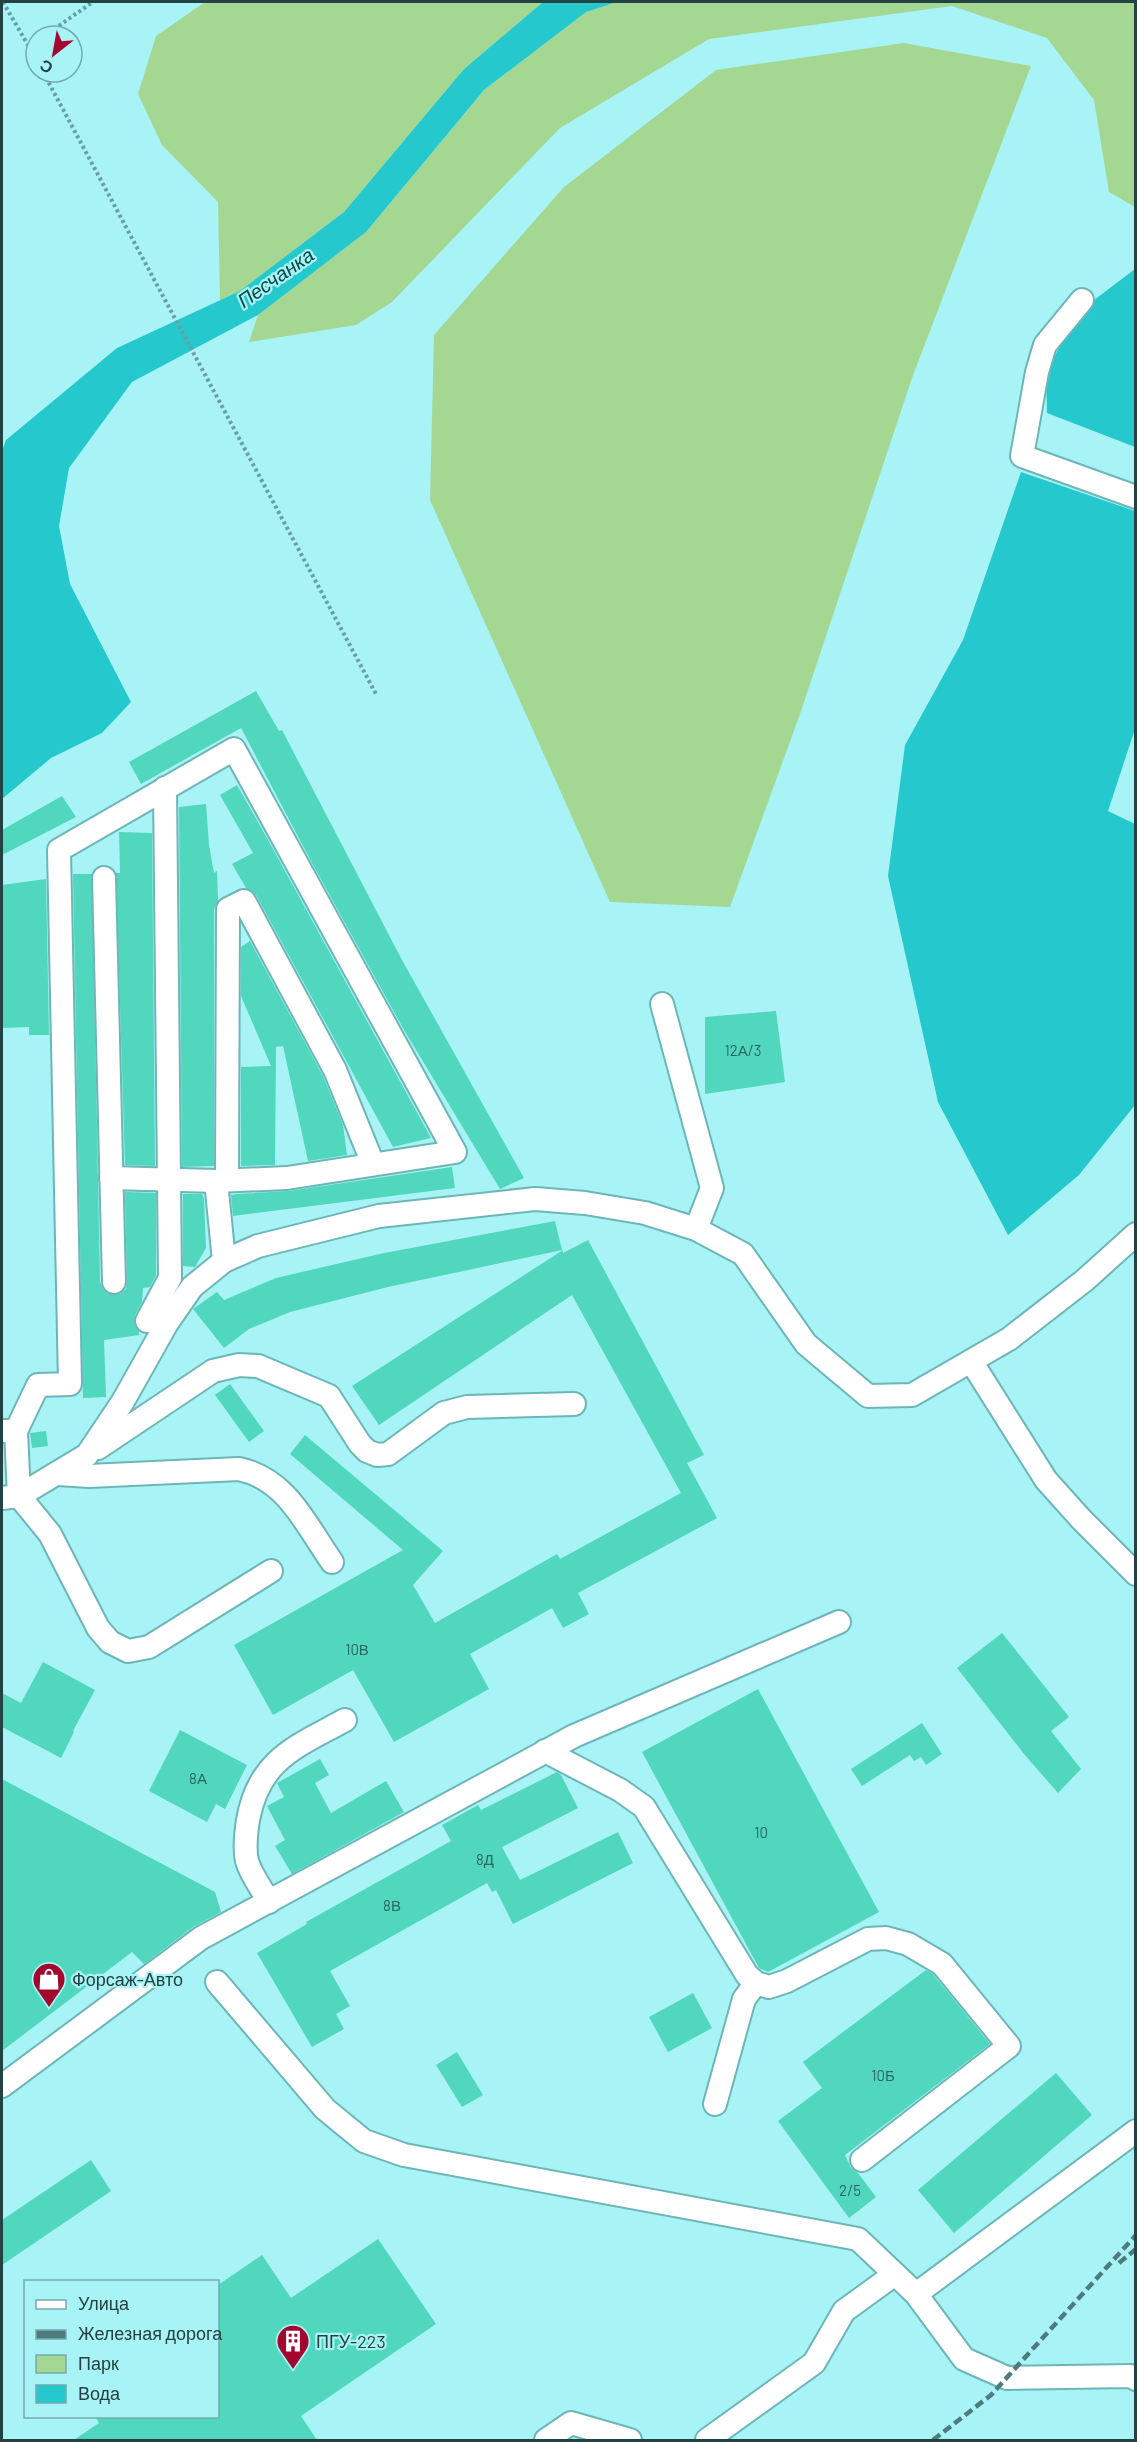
<svg xmlns="http://www.w3.org/2000/svg" width="1137" height="2442" font-family="Barlow,sans-serif">
  <style>
    .green { fill: #a4d892 }
    .water { fill: #25c8cc }
    .building { fill: #50d7bd }
    .lines { fill: none; stroke-linecap: round; stroke-linejoin: round }
    .minor-casing { stroke: #6db6b8; stroke-width: 26 }
    .path { stroke: #699fa1; stroke-width: 4; stroke-dasharray: 3 3; stroke-linecap: butt }
    .minor { stroke: #fff; stroke-width: 22 }
    .rail { stroke: #4e7b7d; stroke-width: 4.5; stroke-dasharray: 9 4.5; stroke-linecap: butt }
    .labels { text-anchor: middle; dominant-baseline: central; stroke-width: 4.5; stroke-linejoin: round; paint-order: stroke }
    .number-label { font-size: 15px; fill: #2e6762 }
    .poi-label { font-size: 18px; fill: #234243; stroke: #a8f3f5; text-anchor: start }
    .water-label { font-size: 20px; font-style: italic; fill: #05494b; stroke: #a8f3f5 }
  </style>
  <rect width="100%" height="100%" fill="#a8f3f5"/>
  <!-- green -->
  <g class="green">
    <path d="M205 2H543L464 69 344 212 240 291 220 301 218 202 162 145 138 94 156 36Z"/>
    <path d="M617 2H1135V207L1109 192 1094 100 1047 38 952 6 709 39 560 128 392 302 356 325 249 342 258 315 366 232 484 90 586 12Z"/>
    <path d="M904 43 1031 66 912 378 800 714 730 907 610 902 430 500 434 335 564 187 716 70Z"/>
  </g>
  <!-- water -->
  <g class="water">
    <path d="M543 2H617L586 12 484 90 366 232 258 315 132 382 69 468 59 526 70 584 131 702 102 733 51 758 2 799V451L6 440 117 348 240 291 344 212 464 69Z"/>
    <path d="M1135 269V447L1047 413 1046 373 1077 313Z"/>
    <path d="M1021 472 1135 511V729L1108 811 1135 824V1105L1079 1175 1008 1235 938 1102 888 876 905 745 963 640Z"/>
  </g>
  <!-- building -->
  <g class="building">
    <path d="M256 691 279 731 282 730 402 960 524 1178 500 1189 404 1030 313 865 241 728 141 784 129 762Z"/>
    <path d="M237 785 267 838 431 1138 393 1147 256 895 246 888 232 864 253 853 220 795Z"/>
    <path d="M62 796 76 817 2 855V830Z"/>
    <path d="M206 804 209 845 214 873 217 871 218 901 214 909V1166L182 1167 179 807Z"/>
    <path d="M119 832 152 833 155 1166 125 1165 116 873H120Z"/>
    <path d="M73 874H92L100 1282 103 1289 108 1294H120L126 1289 127 1282 125 1192 156 1193V1275L150 1287 143 1288 142 1302 135 1315 134 1322 139 1331V1335L104 1340 106 1397 83 1398Z"/>
    <path d="M46 879 49 1035H29V1027L2 1028V885Z"/>
    <path d="M250 941 323 1076 343 1125 347 1155 308 1161 283 1046 276 1047 275 1165 241 1166V1067L271 1066 241 996V947Z"/>
    <path d="M776 1011 785 1082 705 1094V1017Z"/>
    <path d="M452 1167 455 1188 233 1216 231 1195 237 1194 289 1191Z"/>
    <path d="M183 1194H202L204 1199 206 1248 195 1267 183 1266Z"/>
    <path d="M555 1221 562 1250 388 1287 290 1312 249 1329 224 1348 193 1309 217 1292 224 1300 276 1278 384 1253Z"/>
    <path d="M588 1240 704 1455 687 1463 717 1518 578 1593 589 1614 563 1628 552 1608 470 1654 489 1689 394 1742 353 1670 273 1715 234 1645 403 1550 290 1454 305 1435 443 1551 413 1585 435 1623 557 1554 560 1559 681 1493 572 1295 379 1425 352 1386 563 1250V1253Z"/>
    <path d="M230 1384 264 1431 249 1442 215 1395Z"/>
    <path d="M46 1431 48 1446 32 1448 30 1433Z"/>
    <path d="M1002 1633 1069 1717 1051 1731 1081 1769 1058 1793 1024 1754 957 1668Z"/>
    <path d="M43 1662 95 1690 73 1731 74 1732 61 1758 2 1727V1693L21 1703Z"/>
    <path d="M758 1689 879 1912 768 1972 759 1968 642 1752Z"/>
    <path d="M922 1723 942 1754 926 1765 921 1757 914 1761 910 1755 862 1786 851 1769Z"/>
    <path d="M180 1730 247 1765 225 1809 216 1804 207 1822 149 1791Z"/>
    <path d="M320 1759 329 1775 315 1783 331 1813 386 1781 404 1812 292 1874 275 1846 285 1840 267 1806 284 1797 277 1783Z"/>
    <path d="M557 1772 561 1775 578 1808 502 1847 520 1880 618 1832 633 1863 513 1924 496 1890 492 1892 487 1883 330 1971 350 2006 336 2014 344 2029 312 2047 257 1953 307 1924 306 1922 451 1841 442 1825 478 1805 481 1810Z"/>
    <path d="M2 1779 215 1892 221 1912 193 1927 144 1964 132 1952 2 2051Z"/>
    <path d="M926 1970 933 1974 990 2044 845 2155 851 2168 858 2173 876 2197 849 2218 778 2121 822 2088 803 2062Z"/>
    <path d="M693 1993 712 2028 668 2052 649 2017Z"/>
    <path d="M457 2052 483 2095 462 2107 436 2065Z"/>
    <path d="M1056 2073 1092 2115 954 2233 918 2190Z"/>
    <path d="M91 2160 111 2191 2 2265V2220Z"/>
    <path d="M378 2239 436 2324 301 2416 317 2440H74L99 2423 95 2416H218V2285L262 2255 291 2298Z"/>
  </g>
  <g class="lines">
    <defs>
      <g id="minor">
        <path d="M1082 300 1045 345 1037 372 1022 456 1136 497"/>
        <path d="M104 878 114 1282"/>
        <path d="M662 1004 712 1188 696 1229"/>
        <path d="M227 1180 228 909 244 901 335 1070 373 1164"/>
        <path d="M216 1181 224 1261"/>
        <path d="M147 1321 170 1278 165 788"/>
        <path d="M971 1361 1046 1480 1081 1519 1136 1574"/>
        <path d="M2 1431H16L38 1385 70 1384 59 850 234 749 455 1152 287 1178 216 1181 111 1178"/>
        <path d="M16 1431 19 1496 50 1534 98 1628 110 1642 128 1651 149 1647 271 1571"/>
        <path d="M98 1448 213 1371 239 1365 258 1366 329 1396 360 1444 367 1451 377 1455 388 1454 444 1413 467 1407 574 1404"/>
        <path d="M58 1474 89 1476 239 1469C287 1479 306 1525 332 1562"/>
        <path d="M2 1498 19 1496 87 1455 122 1403 167 1323 192 1287 224 1261 258 1246 379 1216 535 1199 585 1203 645 1213 696 1229 743 1254 806 1344 868 1396 912 1395 1009 1339 1085 1280 1136 1234"/>
        <path d="M545 1751 620 1790 644 1807 747 1975 756 1983 769 1987 787 1981 868 1939 886 1938 908 1944 942 1964 1009 2046 862 2160"/>
        <path d="M269 1902C262 1889 251 1875 247 1861 244 1848 246 1833 248 1820 259 1759 296 1747 345 1720"/>
        <path d="M217 1982 325 2109 364 2141 404 2155 858 2239 916 2294 964 2359 1007 2378 1131 2376 1136 2379"/>
        <path d="M2 2086 201 1938 574 1736 839 1622"/>
        <path d="M715 2104 744 1999 756 1983"/>
        <path d="M916 2294 1136 2131"/>
        <path d="M546 2440 571 2423 630 2440"/>
        <path d="M707 2440 814 2363 844 2311 895 2274"/>
      </g>
    </defs>
    <!-- minor casing -->
    <use href="#minor" class="minor-casing"/>
    <!-- path -->
    <g class="path">
      <path d="M3 2 36 59"/>
      <path d="M44 36 93 2"/>
      <path d="M29 47 36 42"/>
      <path d="M43 72 376 694"/>
    </g>
    <!-- minor -->
    <use href="#minor" class="minor"/>
    <!-- rail -->
    <g class="rail">
      <path d="M1119 2263 1136 2249"/>
      <path d="M933 2440 991 2395 1136 2235"/>
    </g>
  </g>
  <!-- icons -->
  <defs>
    <symbol id="shop-pin" viewBox="-11 -11 22 30"><path d="M0 17L-7.5 6A9.5 9.5 0 1 1 7.5 6Z" fill="#a3062e" stroke="#a8f3f5"/><path d="M-5-2.5h2.3a2.7 3.5 0 0 1 5.4 0H5L5.5 6h-11ZM-1.5-2.5h3a1.5 2.3 0 0 0-3 0Z" fill="#fff"/></symbol>
    <symbol id="building-pin" viewBox="-11 -11 22 30"><path d="M0 17L-7.5 6A9.5 9.5 0 1 1 7.5 6Z" fill="#a3062e" stroke="#a8f3f5"/><path d="M-4-6H4V6H1V3H-1V6H-4ZM-2.5-4.3h1.7v1.8h-1.7ZM.8-4.3h1.7v1.8H.8ZM-2.5-1h1.7V.8h-1.7ZM.8-1h1.7V.8H.8Z" fill="#fff"/></symbol>
  </defs>
  <g fill-rule="evenodd">
    <use href="#shop-pin" x="30" y="1960" width="38" height="52"/>
    <use href="#building-pin" x="274" y="2322" width="38" height="52"/>
  </g>
  <g class="labels">
    <!-- number labels -->
    <g class="number-label">
      <text x="743" y="1050">12А/3</text>
      <text x="357" y="1649">10В</text>
      <text x="198" y="1778">8А</text>
      <text x="761" y="1832">10</text>
      <text x="485" y="1859">8Д</text>
      <text x="392" y="1905">8В</text>
      <text x="883" y="2075">10Б</text>
      <text x="850" y="2190">2/5</text>
    </g>
    <!-- poi labels -->
    <g class="poi-label">
      <text x="72" y="1979">Форсаж-Авто</text>
      <text x="316" y="2341">ПГУ-223</text>
    </g>
    <!-- water labels -->
    <g class="water-label">
      <text transform="translate(275 277) rotate(-35)">Песчанка</text>
    </g>
  </g>
  <!-- border -->
  <rect width="1137" height="2442" fill="none" stroke="#234243" stroke-width="6"/>
  <!-- legend -->
  <rect x="24" y="2280" width="195" height="138" fill="#a8f3f5" stroke="#73acae" stroke-width="1.5"/>
  <rect x="36" y="2300" width="30" height="9" fill="#ffffff" stroke="#73acae" stroke-width="1.5"/>
  <text x="78" y="2310" font-size="18" fill="#234243">Улица</text>
  <rect x="36" y="2330" width="30" height="9" fill="#4e7b7d" stroke="#73acae" stroke-width="1.5"/>
  <text x="78" y="2340" font-size="18" fill="#234243">Железная дорога</text>
  <rect x="36" y="2355" width="30" height="18" fill="#a4d892" stroke="#73acae" stroke-width="1.5"/>
  <text x="78" y="2370" font-size="18" fill="#234243">Парк</text>
  <rect x="36" y="2385" width="30" height="18" fill="#25c8cc" stroke="#73acae" stroke-width="1.5"/>
  <text x="78" y="2400" font-size="18" fill="#234243">Вода</text>
  <!-- north arrow -->
  <g transform="translate(54 54) rotate(211)"><circle r="28" fill="#a8f3f5" stroke="#73acae" stroke-width="1.5"/>
  <path d="M0-4.5L10 22L0 15L-10 22Z" fill="#a3062e"/>
  <text y="-9" font-size="16" font-weight="bold" text-anchor="middle" fill="#234243">С</text>
  </g>
</svg>
